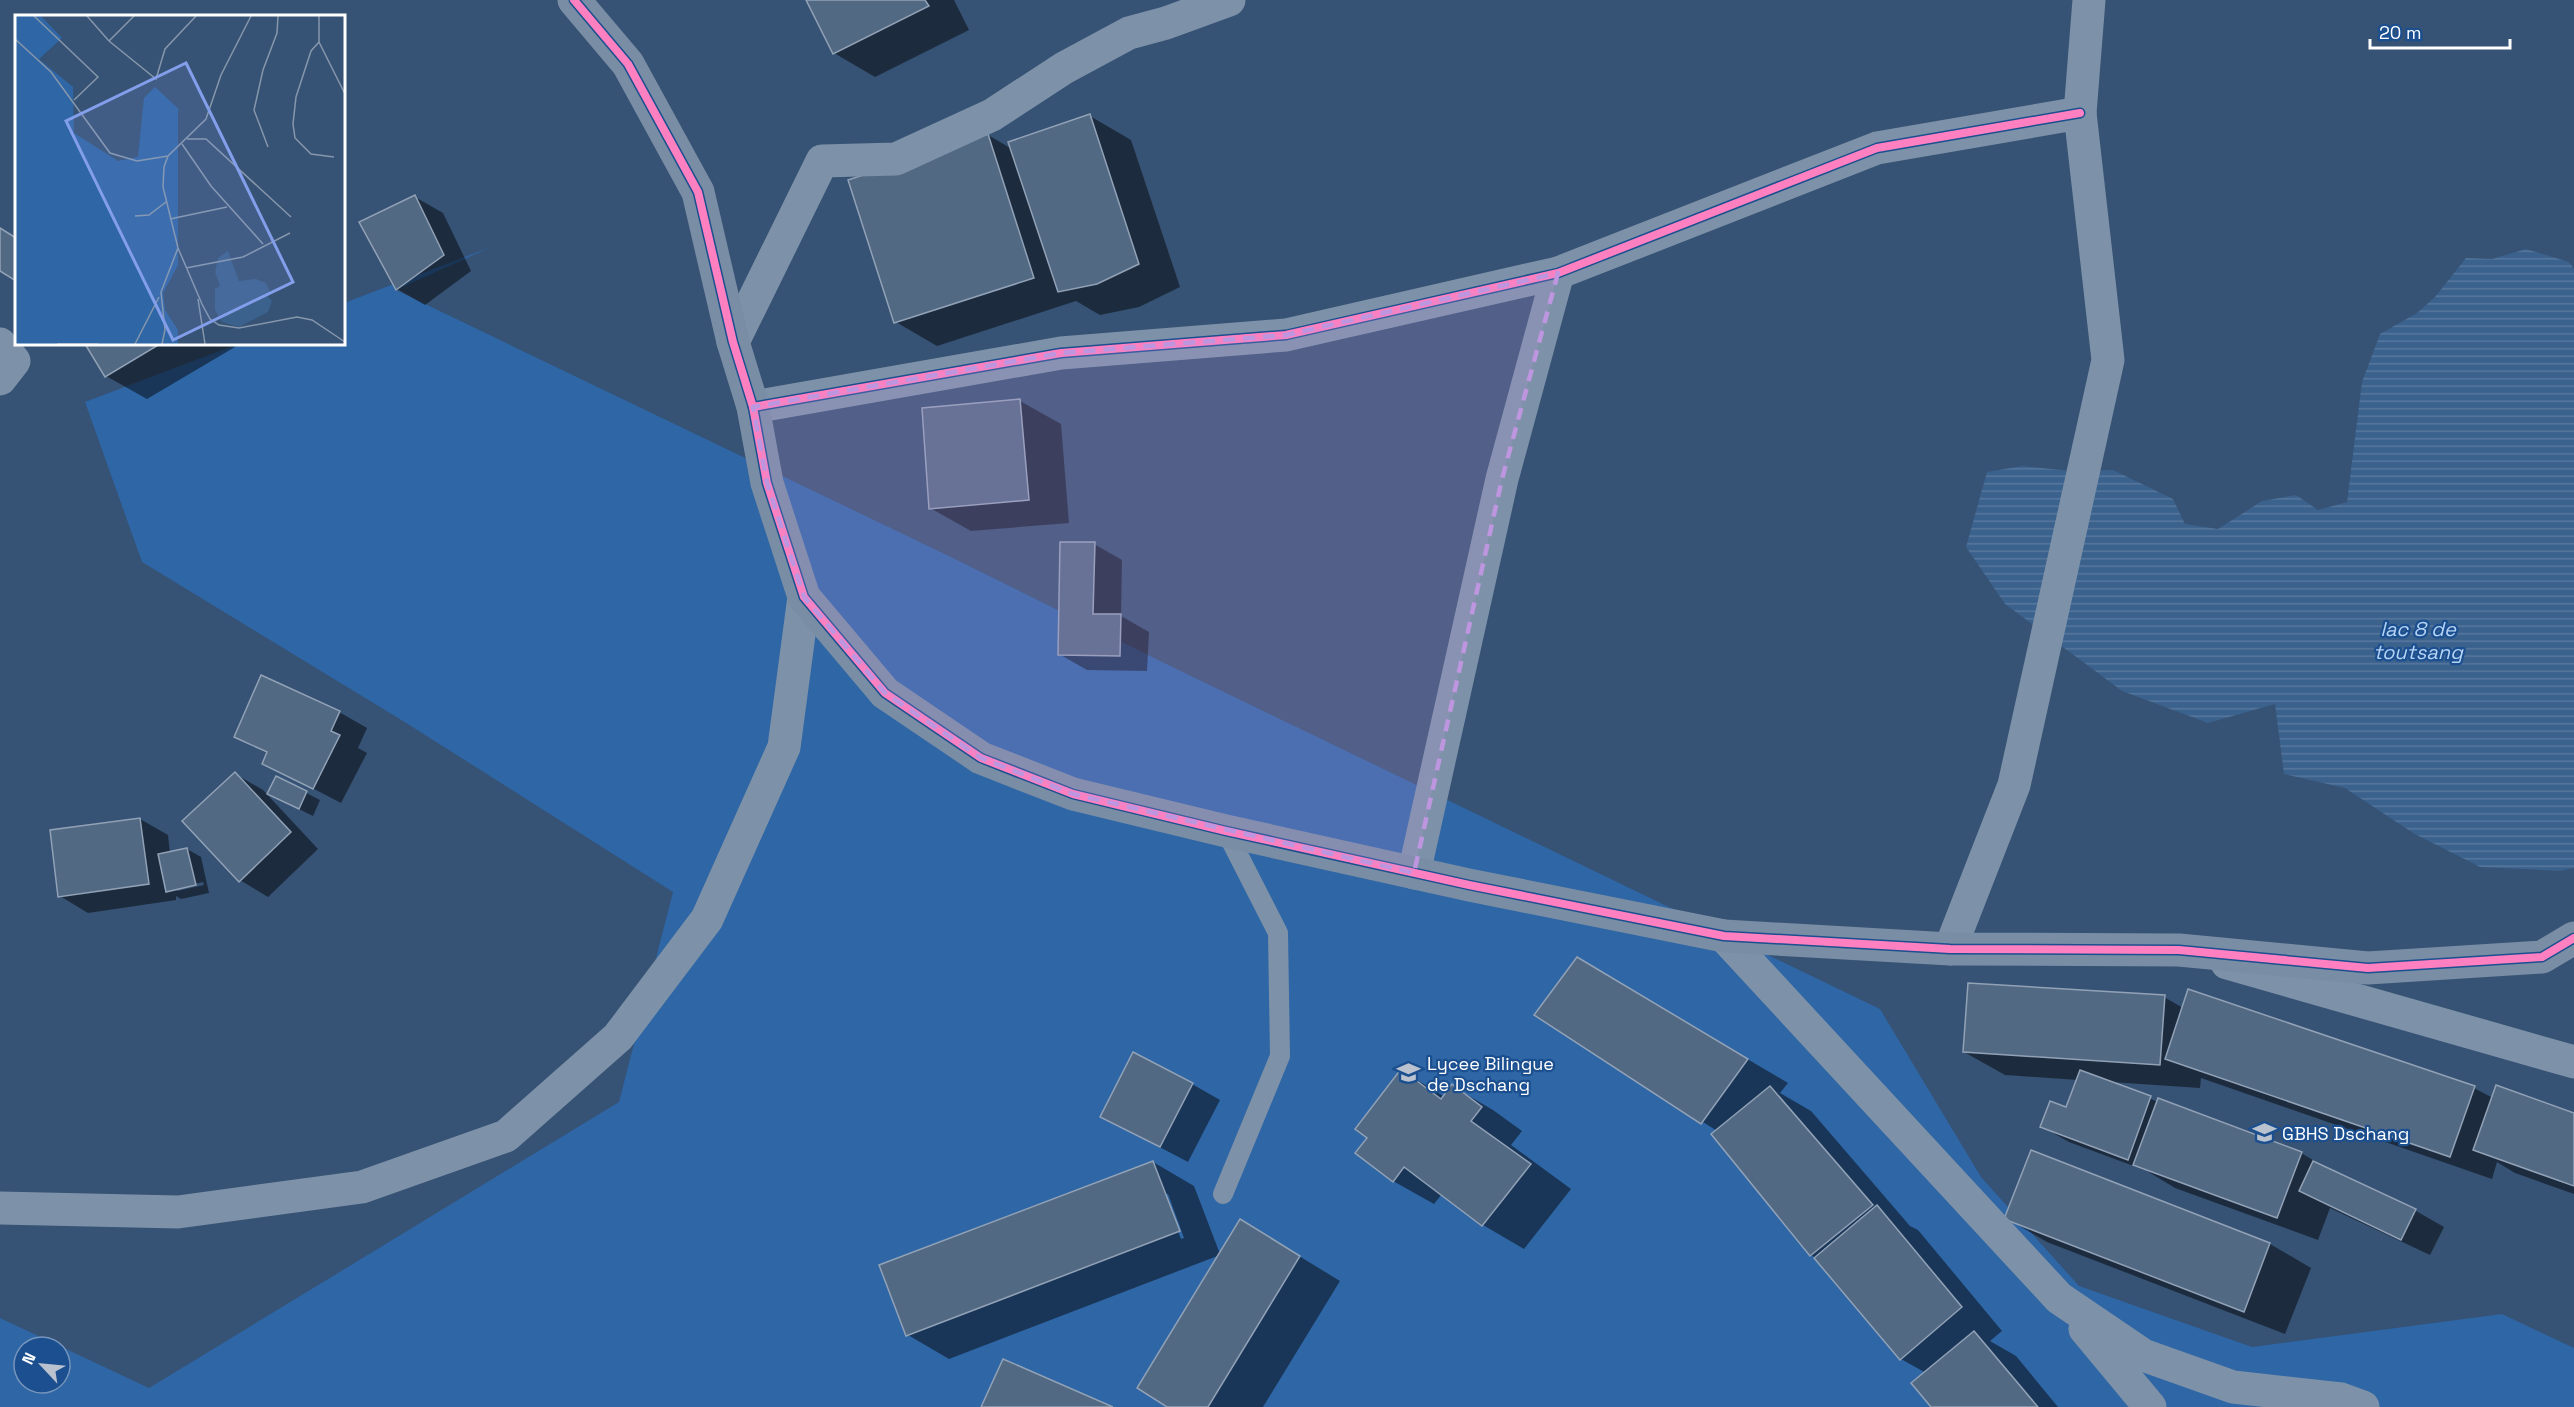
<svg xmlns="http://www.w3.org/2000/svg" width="2574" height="1407" font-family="'Space Grotesk',sans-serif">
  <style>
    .green { fill: #2f66a5; fill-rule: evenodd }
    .water { fill: url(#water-rules) }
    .shadow { fill: #0007; fill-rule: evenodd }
    .building { fill: #526984; stroke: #92a2b6; stroke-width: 1.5 }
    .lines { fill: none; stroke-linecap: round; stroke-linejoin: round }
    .lane { stroke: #7d92a8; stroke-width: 20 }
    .street { stroke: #7d92a8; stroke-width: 33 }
    .secondary { stroke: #798da4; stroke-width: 33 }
    .cycleway-casing { stroke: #1b4f8f; stroke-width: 11 }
    .cycleway { stroke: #ff80c0; stroke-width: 8 }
    .marked { fill: #bd96df; fill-opacity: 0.2; stroke: #bd96df; stroke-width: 4.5; stroke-dasharray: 12 8; stroke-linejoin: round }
    .labels { text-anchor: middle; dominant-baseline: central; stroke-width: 4.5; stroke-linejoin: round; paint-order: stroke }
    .poi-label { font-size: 18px; fill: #fff; stroke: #1b4f8f; text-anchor: start }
    .water-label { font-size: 20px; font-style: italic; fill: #b5d3f5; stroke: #1b4f8f }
    .inset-road { fill: none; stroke: #8697ac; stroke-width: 1.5 }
    .view { fill: #839eea; fill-opacity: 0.15; stroke: #839eea; stroke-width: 3 }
    .inset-edge { fill: none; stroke: #fff; stroke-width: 3 }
  </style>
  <defs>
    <pattern id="water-rules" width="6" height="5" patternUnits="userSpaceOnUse" patternTransform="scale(1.5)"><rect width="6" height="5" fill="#3b618d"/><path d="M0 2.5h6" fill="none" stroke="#58799e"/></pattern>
  </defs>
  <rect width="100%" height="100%" fill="#365274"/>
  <!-- green -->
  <path class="green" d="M491 247 396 290 957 560 1160 661 1880 1009 1981 1177 2079 1286 2252 1347 2502 1314 2574 1348V1407H0V1318L149 1388 619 1102 673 892 403 721 142 562 85 402 238 344H344V303ZM24 1347H60V1383H24Z"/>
  <!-- water -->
  <path class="water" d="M2526 249 2569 262 2574 269V868L2560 871 2480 867 2413 833 2345 788 2284 774 2275 704 2208 723 2122 691 2005 604 1966 547 1987 472 2022 466 2071 471 2113 470 2173 499 2185 524 2218 529 2262 501 2296 495 2318 510 2347 502 2362 382 2380 334 2417 313 2435 297 2466 258 2492 259Z"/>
  <!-- shadow -->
  <g class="shadow">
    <path d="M808 0H954L969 30 875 77 834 53Z"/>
    <path d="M1090 116 1131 140 1180 287 1139 307 1100 315 1076 301 937 346 896 322 988 135 1012 149Z"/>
    <path d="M415 197 443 213 471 271 425 305 397 289Z"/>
    <path d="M0 229 16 239V279L0 269Z"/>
    <path d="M87 344H240L147 399 106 376Z"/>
    <path d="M1020 401 1061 424 1069 523 971 531 930 508Z"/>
    <path d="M1094 544 1122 560 1121 616 1149 632 1147 671 1087 670 1059 654Z"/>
    <path d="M339 712 367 728 358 748 367 753 341 803 264 763 268 754 235 736Z"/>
    <path d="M235 774 263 790 318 849 268 897 240 880Z"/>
    <path d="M277 778 320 800 313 816 283 801Z"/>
    <path d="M140 819 168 835 170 853 187 849 201 857 209 893 181 899 176 896V900L88 913 60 896ZM203 882 204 885 177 891V888Z"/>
    <path d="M1618 983 1788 1083 1780 1093 1811 1111 1910 1226 1918 1230 2002 1331 1990 1341 2016 1356 2058 1407H1933L1926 1373 1901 1359 1817 1259 1811 1255 1713 1134 1717 1131 1536 1015Z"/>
    <path d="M2164 997 2183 1008 2474 1088 2493 1098 2574 1115V1194L2515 1173 2497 1162 2492 1179 2201 1078 2200 1088 2111 1082 2158 1102 2301 1153 2335 1173 2416 1211 2444 1227 2430 1255 2330 1208 2318 1240 2175 1188 2147 1171 2069 1142 2041 1126 2067 1109 2078 1080 2005 1075 1964 1052Z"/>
    <path d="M1402 1071 1445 1097 1452 1086 1493 1110 1522 1131 1511 1145 1571 1189 1524 1249 1483 1225 1442 1194 1434 1204 1393 1181 1369 1137Z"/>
    <path d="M1192 1084 1220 1100 1188 1162 1102 1117Z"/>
    <path d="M2032 1152 2270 1244 2311 1268 2285 1334 2047 1242 2006 1218Z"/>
    <path d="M1153 1162 1194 1186 1220 1254 1281 1245 1340 1281 1263 1407H1170L1220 1255 949 1359 908 1335ZM1164 1194H1168L1184 1238 1181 1239Z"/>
  </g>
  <!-- building -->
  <g class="building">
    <path d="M806 0H925L929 6 833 54Z"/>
    <path d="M1090 114 1139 264 1097 284 1058 292 1008 142Z"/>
    <path d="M988 134 1034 278 894 323 848 180Z"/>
    <path d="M415 195 444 255 396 290 359 222Z"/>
    <path d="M0 228 16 238V281L0 271Z"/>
    <path d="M85 344H160L105 377Z"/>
    <path d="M1020 399 1029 500 929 509 922 408Z"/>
    <path d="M1060 542H1095L1093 614H1121L1120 656 1058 655Z"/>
    <path d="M261 675 340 711 331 731 340 735 313 789 262 764 267 752 234 737Z"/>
    <path d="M235 772 291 832 239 882 182 821Z"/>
    <path d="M276 776 307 791 299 809 267 794Z"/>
    <path d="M140 818 149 884 58 897 50 830Z"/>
    <path d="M187 848 196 885 166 892 158 854Z"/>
    <path d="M1577 957 1748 1059 1701 1124 1534 1015Z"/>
    <path d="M1968 983 2165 995 2160 1065 1963 1052Z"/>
    <path d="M2188 989 2475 1086 2450 1157 2165 1059Z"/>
    <path d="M1133 1052 1193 1083 1160 1147 1100 1117Z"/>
    <path d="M1401 1069 1441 1099 1452 1084 1482 1107 1471 1121 1531 1164 1482 1226 1404 1167 1393 1182 1355 1153 1367 1138 1355 1129Z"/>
    <path d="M2080 1070 2151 1096 2128 1160 2040 1127 2050 1101 2066 1107Z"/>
    <path d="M2496 1085 2574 1113V1186L2473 1150Z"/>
    <path d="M1770 1086 1873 1205 1810 1256 1711 1134Z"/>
    <path d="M2158 1098 2302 1152 2277 1218 2133 1165Z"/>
    <path d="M2031 1150 2270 1243 2244 1312 2004 1219Z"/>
    <path d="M1153 1161 1180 1231 906 1336 879 1265Z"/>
    <path d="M2313 1161 2416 1209 2401 1240 2299 1191Z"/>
    <path d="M1877 1205 1962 1307 1900 1360 1814 1258Z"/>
    <path d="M1240 1219 1300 1256 1208 1407H1167L1137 1388Z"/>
    <path d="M1974 1331 2038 1407H1931L1911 1383Z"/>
    <path d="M1003 1359 1113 1407H981Z"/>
  </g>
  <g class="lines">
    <!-- lane -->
    <path class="lane" d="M1223 1194 1280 1056 1278 933 1226 831"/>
    <!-- street -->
    <g class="street">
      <path d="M733 342 822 161 896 159 992 115 1064 68 1129 33 1166 23 1229 0"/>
      <path d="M0 344 14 361 0 379"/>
      <path d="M753 407 1061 353 1286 335 1558 273 1877 148 2080 113"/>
      <path d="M1414 873 1502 479 1558 273"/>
      <path d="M1724 936 2059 1298 2143 1355 2233 1387 2341 1399 2363 1407"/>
      <path d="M1950 949 2014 785 2108 360 2080 113 2089 0"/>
      <path d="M2227 963 2574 1062"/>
      <path d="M0 1208 178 1212 362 1187 506 1136 618 1037 707 919 784 747 804 597"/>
      <path d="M2085 1329 2150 1407"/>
    </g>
    <!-- secondary -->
    <path class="secondary" d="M574 0 628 64 698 192 733 342 753 407 767 483 804 597 885 693 981 758 1073 794 1226 831 1469 885 1724 936 1950 949 2179 950 2368 968 2542 957 2574 938"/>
    <defs>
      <g id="cycleway">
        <path d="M574 0 628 64 698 192 733 342 753 407 767 483 804 597 885 693 981 758 1073 794 1226 831 1469 885 1724 936 1950 949 2179 950 2368 968 2542 957 2574 938"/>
        <path d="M753 407 1061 353 1286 335 1558 273 1877 148 2080 113"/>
      </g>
    </defs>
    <!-- cycleway casing -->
    <use href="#cycleway" class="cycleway-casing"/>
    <!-- cycleway -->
    <use href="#cycleway" class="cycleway"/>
  </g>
  <!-- marked area -->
  <path class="marked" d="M1558 273 1502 479 1414 873 1073 794 981 758 885 693 804 597 767 483 753 407 1061 353 1286 335Z"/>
  <!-- icons -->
  <defs>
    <symbol id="school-bare" viewBox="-9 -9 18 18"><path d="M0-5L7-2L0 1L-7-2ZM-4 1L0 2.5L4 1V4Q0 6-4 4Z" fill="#b9c2ce" stroke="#1b4f8f" stroke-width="2.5" paint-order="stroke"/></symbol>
  </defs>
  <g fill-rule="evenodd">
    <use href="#school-bare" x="1392" y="1056" width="33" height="33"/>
    <use href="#school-bare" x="2248" y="1116" width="33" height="33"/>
  </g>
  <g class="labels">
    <!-- poi labels -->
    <g class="poi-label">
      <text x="1427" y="1063">Lycee Bilingue<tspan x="1427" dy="21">de Dschang</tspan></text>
      <text x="2282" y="1133">GBHS Dschang</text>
    </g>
    <!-- water labels -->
    <g class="water-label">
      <text x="2418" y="629">lac 8 de<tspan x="2418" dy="23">toutsang</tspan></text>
    </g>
  </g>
  <!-- overview -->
  <g transform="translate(15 15)">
    <rect width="330" height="330" fill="#365274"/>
    <path d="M0 1H26L47 23 24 44 58 72 59 118 103 146 123 142 129 83 140 72 170 100 163 94V250L148 278 150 295 163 315V329H0Z" fill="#2f66a5"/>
    <path d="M213 236 224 266 241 264 251 268 255 277 253 282 257 286 253 297 224 312 207 307 200 295V274L205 271 200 257 203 243Z" fill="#3b618d"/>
    <path class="inset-road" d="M19 1 83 62 59 85M72 1 94 26 141 64 150 34 181 1M236 1 206 60 191 104 153 141 149 152 148 172 163 233 187 289 195 304 204 310 224 313 282 302 297 305 330 327M304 1V27L330 79M0 24 36 57 95 138 122 146 153 141M94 26 119 1M304 27 296 36 281 82 278 109 280 123 296 139 319 142M172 124H191L276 202M167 129 196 171 248 229M253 132 239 95 248 55 262 18 263 1M120 201 134 200 151 187M155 204 212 192M171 253 228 242 275 218M183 284 190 329M42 329H83M120 329 144 282M147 329 150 315 146 277 163 233"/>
    <path class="view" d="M171 48 278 267 158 325 51 106Z"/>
    <rect width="330" height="330" class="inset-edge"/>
  </g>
  <!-- north arrow -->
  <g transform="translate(42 1365) rotate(296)"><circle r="28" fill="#1b4f8f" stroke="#7695bc" stroke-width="1.5"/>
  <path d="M0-4.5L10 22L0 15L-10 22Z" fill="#b9c2ce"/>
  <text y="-9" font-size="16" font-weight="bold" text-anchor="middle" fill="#ffffff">N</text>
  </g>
  <!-- scale -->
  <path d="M2370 39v9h140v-9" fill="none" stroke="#ffffff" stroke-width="3"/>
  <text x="2379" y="39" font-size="18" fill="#ffffff" stroke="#1b4f8f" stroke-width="4.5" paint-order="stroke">20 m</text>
</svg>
